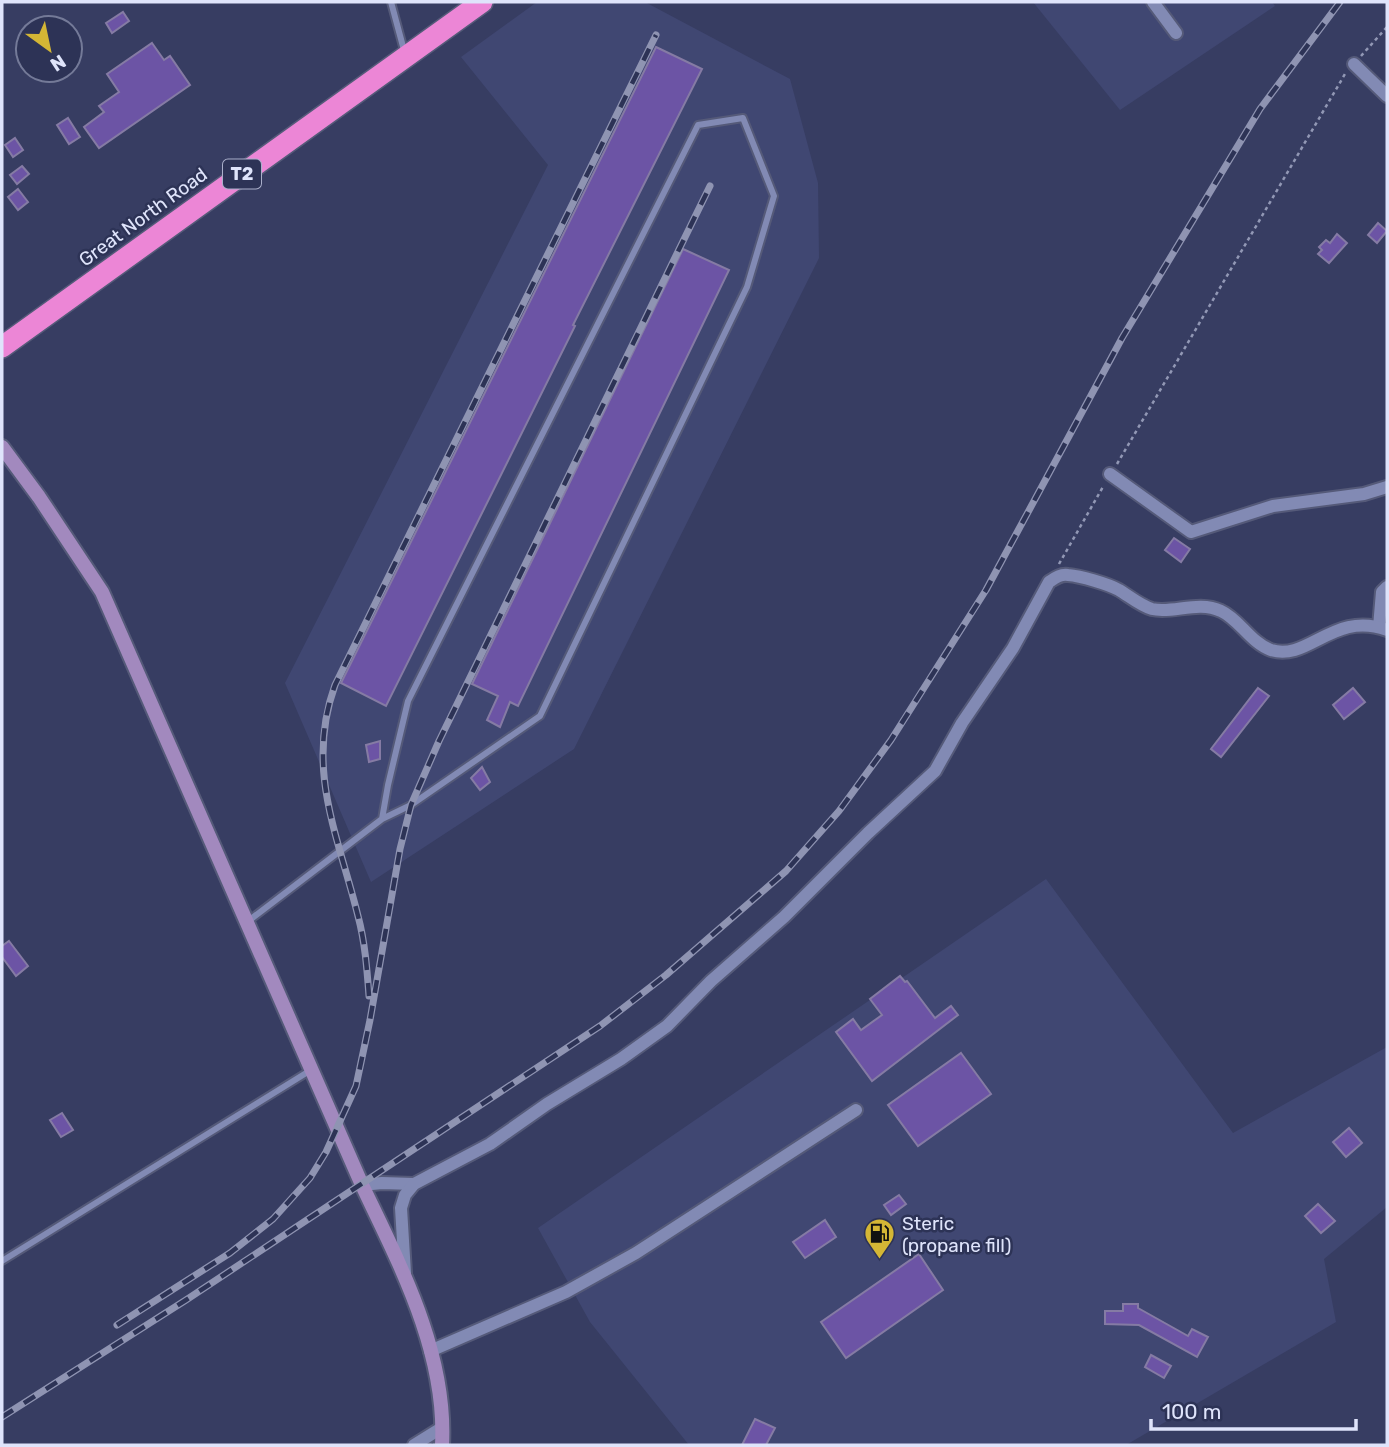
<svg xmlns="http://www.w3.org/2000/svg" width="1389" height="1447" font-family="Rubik,sans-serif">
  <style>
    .built { fill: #404772 }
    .building { fill: #6c54a5; stroke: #857ba4; stroke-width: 2 }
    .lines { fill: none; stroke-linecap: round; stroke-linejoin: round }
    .lane-casing { stroke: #555a79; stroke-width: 10 }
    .street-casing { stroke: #555a79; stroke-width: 16 }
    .secondary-casing { stroke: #555a79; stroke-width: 18 }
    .highway-casing { stroke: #555a79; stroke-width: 24 }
    .path { stroke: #9298b5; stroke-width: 2.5; stroke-dasharray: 3.5 3.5; stroke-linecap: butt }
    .lane { stroke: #828ab4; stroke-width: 6 }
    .street { stroke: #828ab4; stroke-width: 12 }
    .secondary { stroke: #a289be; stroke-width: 14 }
    .highway { stroke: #ec86d6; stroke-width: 21 }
    .rail-casing { stroke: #8f94b2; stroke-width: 7 }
    .rail { stroke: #2d3356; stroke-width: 4.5; stroke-dasharray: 13; stroke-linecap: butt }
    .labels { text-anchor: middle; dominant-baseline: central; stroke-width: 5; stroke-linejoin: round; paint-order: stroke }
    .shield { fill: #2d3356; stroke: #aaafca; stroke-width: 2 }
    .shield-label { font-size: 18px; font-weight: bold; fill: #dfe4fb }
    .street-label { font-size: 19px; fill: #dfe4fb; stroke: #2d3356 }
    .poi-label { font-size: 19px; fill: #dfe4fb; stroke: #2d3356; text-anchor: start }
  </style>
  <rect width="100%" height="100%" fill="#373d62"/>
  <!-- built -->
  <g class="built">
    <path d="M537 2H645L790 79 818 183 819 258 574 749 371 882 285 683 548 165 461 57Z"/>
    <path d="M1033 2H1272L1275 6 1120 110Z"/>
    <path d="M1046 879 1233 1133 1387 1047V1207L1324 1259 1336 1322 1126 1445H689L590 1322 538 1228Z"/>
  </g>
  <!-- building -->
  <g class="building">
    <path d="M123 12 129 21 112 33 106 23Z"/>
    <path d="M152 43 164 60 170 56 190 85 99 148 84 127 104 112 99 106 119 92 107 74Z"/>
    <path d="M656 47 702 69 573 325 575 326 386 706 341 683Z"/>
    <path d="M68 118 80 137 69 144 57 125Z"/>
    <path d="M15 138 23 150 13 157 5 145Z"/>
    <path d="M22 166 29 174 17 184 10 175Z"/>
    <path d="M18 189 28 202 18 210 8 197Z"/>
    <path d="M1378 223 1387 231 1377 243 1368 235Z"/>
    <path d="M1337 234 1347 243 1329 263 1318 254 1322 250 1319 247 1326 240 1330 243Z"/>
    <path d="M683 249 729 270 518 706 510 702 500 727 487 720 498 696 472 684Z"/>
    <path d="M1174 538 1190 549 1181 562 1165 550Z"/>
    <path d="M1258 688 1269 696 1221 757 1211 749Z"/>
    <path d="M1353 688 1365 702 1344 719 1333 705Z"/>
    <path d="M380 741V759L369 762 366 745Z"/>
    <path d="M482 767 490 782 480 790 471 778Z"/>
    <path d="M9 941 28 966 16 976 2 957V946Z"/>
    <path d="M900 976 905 982 907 981 935 1018 951 1006 958 1015 872 1081 836 1032 853 1019 861 1030 882 1015 870 999Z"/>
    <path d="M961 1053 991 1094 918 1146 888 1105Z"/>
    <path d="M62 1113 73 1130 61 1137 50 1120Z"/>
    <path d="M1349 1128 1362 1143 1346 1157 1333 1142Z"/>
    <path d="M899 1195 906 1204 891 1215 884 1205Z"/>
    <path d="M1318 1204 1335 1221 1321 1233 1305 1216Z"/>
    <path d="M825 1220 836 1237 805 1258 793 1242Z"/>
    <path d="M919 1254 943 1290 846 1358 821 1322Z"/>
    <path d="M1123 1304H1138V1308L1188 1336 1192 1329 1208 1337 1197 1357 1139 1325 1105 1324V1311H1123Z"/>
    <path d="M1151 1355 1171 1366 1164 1378 1145 1367Z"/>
    <path d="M755 1419 775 1428 766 1445H742Z"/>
  </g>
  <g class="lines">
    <defs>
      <g id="lane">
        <path d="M391 2 405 54"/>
        <path d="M247 922 382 819 411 805 540 716 747 287 774 196 743 118 698 125 408 701 388 785 382 819"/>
        <path d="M2 1261 311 1070"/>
      </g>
      <g id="street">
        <path d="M1153 2 1176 33"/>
        <path d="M1354 64 1387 96"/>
        <path d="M1110 474 1191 532 1273 506 1364 494 1387 487"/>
        <path d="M1379 627 1382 592 1387 587"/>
        <path d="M362 1185 382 1183 414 1184"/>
        <path d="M405 1273 401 1208 405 1195 414 1184 490 1144 547 1104 621 1059 667 1026 711 981 784 917 868 833 935 771 962 723 1013 648 1049 582C1055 578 1060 574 1068 575 1081 576 1108 584 1119 590 1129 596 1141 606 1152 609 1173 614 1198 600 1221 611 1239 619 1251 643 1271 650 1308 662 1334 610 1387 630"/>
        <path d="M430 1351 566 1292 636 1253 856 1110"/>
        <path d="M414 1445 443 1427"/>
      </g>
      <path id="secondary" d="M2 447 39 497 102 592 362 1185C400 1265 447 1353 442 1445"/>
      <path id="highway" d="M2 347 482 2"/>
    </defs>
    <!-- lane casing -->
    <use href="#lane" class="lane-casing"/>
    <!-- street casing -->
    <use href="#street" class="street-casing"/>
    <!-- secondary casing -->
    <use href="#secondary" class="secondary-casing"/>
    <!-- highway casing -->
    <use href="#highway" class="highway-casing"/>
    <!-- path -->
    <g class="path">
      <path d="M1361 56 1387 27"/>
      <path d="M1117 464 1345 74"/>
      <path d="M1059 564 1104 485"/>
    </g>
    <!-- lane -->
    <use href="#lane" class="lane"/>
    <!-- street -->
    <use href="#street" class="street"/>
    <!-- secondary -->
    <use href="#secondary" class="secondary"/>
    <!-- highway -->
    <use href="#highway" class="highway"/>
    <defs>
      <g id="rail">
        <path d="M369 996C367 969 365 942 358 916 338 835 305 769 335 685L656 35"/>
        <path d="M117 1325 230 1253 273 1219 310 1178 326 1152 356 1086 370 1020 400 849 411 805 439 741 710 186"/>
        <path d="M2 1417 186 1300 600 1026 666 975 786 871 839 811 891 740 986 590 1122 338 1260 109 1340 2"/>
      </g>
    </defs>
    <!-- rail casing -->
    <use href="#rail" class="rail-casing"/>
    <!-- rail -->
    <use href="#rail" class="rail"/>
  </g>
  <!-- icons -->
  <defs>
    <symbol id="fuel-pin" viewBox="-11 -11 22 30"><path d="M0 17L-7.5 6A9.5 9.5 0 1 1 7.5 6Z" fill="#d4b635" stroke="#2d3356"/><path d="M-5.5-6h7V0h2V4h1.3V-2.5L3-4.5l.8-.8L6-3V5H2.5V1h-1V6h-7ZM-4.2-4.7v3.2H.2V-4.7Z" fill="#111"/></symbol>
  </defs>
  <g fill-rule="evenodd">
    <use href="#fuel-pin" x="862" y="1216" width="35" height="47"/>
  </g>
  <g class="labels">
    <!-- shield labels -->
    <rect class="shield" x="223" y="159.5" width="38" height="29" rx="5"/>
    <g class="shield-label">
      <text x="242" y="174">T2</text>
    </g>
    <!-- street labels -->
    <g class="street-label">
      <text transform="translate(143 217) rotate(-36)">Great North Road</text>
    </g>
    <!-- poi labels -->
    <g class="poi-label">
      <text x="902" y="1223">Steric<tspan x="902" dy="22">(propane fill)</tspan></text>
    </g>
  </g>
  <!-- border -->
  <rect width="1389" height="1447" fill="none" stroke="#dfe4fb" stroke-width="7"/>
  <!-- north arrow -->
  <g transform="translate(49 49) rotate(147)"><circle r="33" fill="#2d3356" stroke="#747a98" stroke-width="2"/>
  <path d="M0-5L12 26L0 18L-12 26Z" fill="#d4b635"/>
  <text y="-10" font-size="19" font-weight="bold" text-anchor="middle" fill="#dfe4fb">N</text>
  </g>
  <!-- scale -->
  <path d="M1151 1419v10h205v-10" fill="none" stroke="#dfe4fb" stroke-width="3.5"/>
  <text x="1162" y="1419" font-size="21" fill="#dfe4fb" stroke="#2d3356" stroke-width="5" paint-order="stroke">100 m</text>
</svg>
